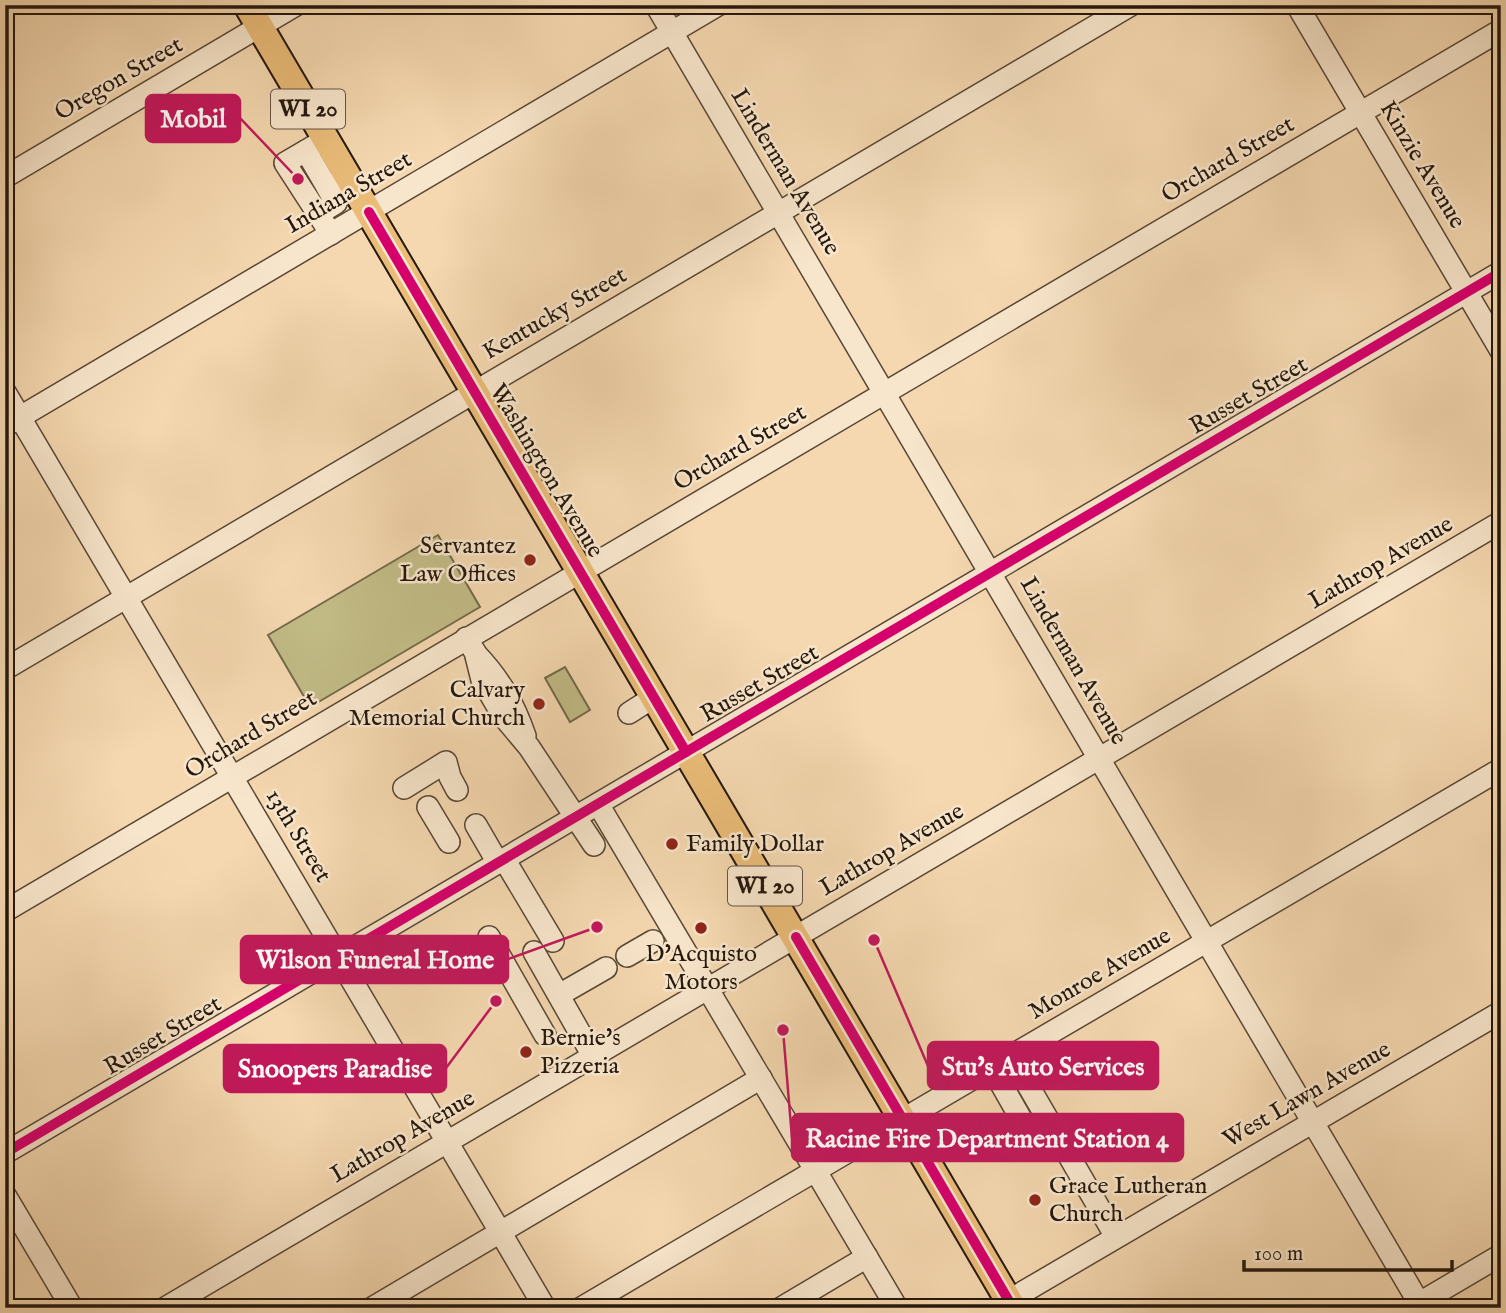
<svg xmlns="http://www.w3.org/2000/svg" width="1506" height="1313" font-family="'IM FELL English',serif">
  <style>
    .green { fill: #c2bc87; stroke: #736a4a; stroke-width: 2 }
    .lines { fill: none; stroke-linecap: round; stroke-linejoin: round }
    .minor-casing { stroke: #584736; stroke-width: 24 }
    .major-casing { stroke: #24170d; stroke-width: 30 }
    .minor { stroke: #f8e6cc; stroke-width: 21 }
    .major { stroke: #eabc78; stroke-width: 26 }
    .cycleway-casing { stroke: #f8e6cc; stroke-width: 15 }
    .cycleway { stroke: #d6006c; stroke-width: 10 }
    .poi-dot { fill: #8f2418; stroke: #f8e6cc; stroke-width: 2.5 }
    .labels { text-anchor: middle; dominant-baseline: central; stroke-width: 5; stroke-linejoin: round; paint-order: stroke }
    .shield { fill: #f8e6cc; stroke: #645546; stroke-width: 2 }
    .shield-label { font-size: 23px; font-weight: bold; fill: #24170d }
    .street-label { font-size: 24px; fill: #24170d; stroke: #f8e6cc }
    .poi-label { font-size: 24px; fill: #24170d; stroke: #f8e6cc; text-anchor: start }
    .leader { fill: none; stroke: #c2185b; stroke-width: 2.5 }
    .callout-dot { fill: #c2185b; stroke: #f8e6cc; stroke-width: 2.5 }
    .callout { fill: #c2185b; stroke: #c2185b; stroke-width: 2.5 }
    .callout-label { font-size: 26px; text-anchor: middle; font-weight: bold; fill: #fff }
  </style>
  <rect width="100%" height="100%" fill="#f5d8b0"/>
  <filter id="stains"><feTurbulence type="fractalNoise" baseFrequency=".00286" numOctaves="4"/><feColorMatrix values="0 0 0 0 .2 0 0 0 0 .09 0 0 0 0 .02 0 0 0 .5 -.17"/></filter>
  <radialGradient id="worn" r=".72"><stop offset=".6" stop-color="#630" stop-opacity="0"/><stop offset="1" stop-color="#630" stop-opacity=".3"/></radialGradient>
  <!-- green -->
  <g class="green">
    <path d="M438 535 480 607 310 707 268 635Z"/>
    <path d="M565 667 590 710 570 722 545 678Z"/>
  </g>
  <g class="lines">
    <defs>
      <g id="minor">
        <path d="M656 5 1422 1308"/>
        <path d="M1297 5 1501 351"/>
        <path d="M326 139 285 163 331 234"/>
        <path d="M306 151 327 187 347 176"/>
        <path d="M5 177 296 5"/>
        <path d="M318 214 336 203 327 187"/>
        <path d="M5 392 545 1308"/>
        <path d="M5 426 718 5"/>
        <path d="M466 638 475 652 482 680 503 716 529 747 594 845"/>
        <path d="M476 654C500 679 514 704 525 736"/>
        <path d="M5 669 1131 5"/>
        <path d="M629 713 654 697"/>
        <path d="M404 788 446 762 450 777 457 790"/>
        <path d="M598 804 897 1308"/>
        <path d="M428 807 449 842"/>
        <path d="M476 825 498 863"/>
        <path d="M504 859 553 941"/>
        <path d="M5 911 1501 30"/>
        <path d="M489 937 545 1035"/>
        <path d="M534 952 593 1056"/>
        <path d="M627 956 653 941"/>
        <path d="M559 995 606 968"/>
        <path d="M1011 1056 1116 1237"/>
        <path d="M992 1068 1037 1147"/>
        <path d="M5 1153 1501 272"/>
        <path d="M5 1195 72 1308"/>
        <path d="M165 1308 1501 522"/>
        <path d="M372 1308 761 1078"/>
        <path d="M581 1308 1501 769"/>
        <path d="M781 1308 867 1257"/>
        <path d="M996 1308 1501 1012"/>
        <path d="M1411 1308 1501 1255"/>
      </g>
      <path id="major" d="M247 5 1013 1308"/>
    </defs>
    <!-- minor casing -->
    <use href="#minor" class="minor-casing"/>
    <!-- major casing -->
    <use href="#major" class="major-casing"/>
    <!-- minor -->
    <use href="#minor" class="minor"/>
    <!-- major -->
    <use href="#major" class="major"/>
    <defs>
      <g id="cycleway">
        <path d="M369 212 686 752"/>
        <path d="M796 937 1013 1308"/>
        <path d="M5 1153 1501 272"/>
      </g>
    </defs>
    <!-- cycleway casing -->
    <use href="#cycleway" class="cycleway-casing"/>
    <!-- cycleway -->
    <use href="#cycleway" class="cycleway"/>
  </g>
  <!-- markers -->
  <g class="poi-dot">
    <circle cx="530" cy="560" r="7"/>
    <circle cx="539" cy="704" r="7"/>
    <circle cx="672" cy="844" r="7"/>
    <circle cx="701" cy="928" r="7"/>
    <circle cx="526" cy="1052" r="7"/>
    <circle cx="1035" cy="1200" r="7"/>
  </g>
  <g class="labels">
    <!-- shield labels -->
    <g class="shield">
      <rect x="271" y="89.5" width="74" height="39" rx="5"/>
      <rect x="728" y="866.5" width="74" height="39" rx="5"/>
    </g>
    <g class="shield-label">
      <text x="308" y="109">WI 20</text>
      <text x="765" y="886">WI 20</text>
    </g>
    <!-- street labels -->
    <g class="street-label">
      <text transform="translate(119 79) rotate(-30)">Oregon Street</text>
      <text transform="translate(1228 160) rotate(-30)">Orchard Street</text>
      <text transform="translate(1422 165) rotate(59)">Kinzie Avenue</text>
      <text transform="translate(785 172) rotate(59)">Linderman Avenue</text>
      <text transform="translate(349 193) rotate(-30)">Indiana Street</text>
      <text transform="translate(555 314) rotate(-30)">Kentucky Street</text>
      <text transform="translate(1249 396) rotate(-30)">Russet Street</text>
      <text transform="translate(740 448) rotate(-30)">Orchard Street</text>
      <text transform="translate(546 471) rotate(59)">Washington Avenue</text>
      <text transform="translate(1381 563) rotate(-30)">Lathrop Avenue</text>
      <text transform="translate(1073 661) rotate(60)">Linderman Avenue</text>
      <text transform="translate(760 684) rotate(-30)">Russet Street</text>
      <text transform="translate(251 735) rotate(-31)">Orchard Street</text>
      <text transform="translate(298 836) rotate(59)">13th Street</text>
      <text transform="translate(892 850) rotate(-30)">Lathrop Avenue</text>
      <text transform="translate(1100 974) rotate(-30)">Monroe Avenue</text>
      <text transform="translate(163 1036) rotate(-31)">Russet Street</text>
      <text transform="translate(1307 1095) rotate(-30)">West Lawn Avenue</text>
      <text transform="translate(403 1137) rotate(-30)">Lathrop Avenue</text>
    </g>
    <!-- poi labels -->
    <g class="poi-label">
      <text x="516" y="546" text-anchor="end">Servantez<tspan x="516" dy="28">Law Offices</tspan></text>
      <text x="525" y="690" text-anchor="end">Calvary<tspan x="525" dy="28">Memorial Church</tspan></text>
      <text x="686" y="844">Family Dollar</text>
      <text x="701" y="954" text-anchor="middle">D'Acquisto<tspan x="701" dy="28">Motors</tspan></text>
      <text x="540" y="1038">Bernie's<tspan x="540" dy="28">Pizzeria</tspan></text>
      <text x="1049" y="1186">Grace Lutheran<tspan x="1049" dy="28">Church</tspan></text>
    </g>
  </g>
  <!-- callouts -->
  <path class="leader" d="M298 179L240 118M597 927L508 959M874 940L928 1066M496 1001L446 1068M783 1030L792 1138"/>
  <g class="callout-dot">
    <circle cx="298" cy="179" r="7"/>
    <circle cx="597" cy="927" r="7"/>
    <circle cx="874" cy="940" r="7"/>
    <circle cx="496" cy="1001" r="7"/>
    <circle cx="783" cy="1030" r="7"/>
  </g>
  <g class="callout">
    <rect x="146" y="95" width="94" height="47" rx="7"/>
    <rect x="241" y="936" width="267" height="47" rx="7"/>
    <rect x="928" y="1042" width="230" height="47" rx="7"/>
    <rect x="224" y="1045" width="222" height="47" rx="7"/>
    <rect x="792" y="1114" width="391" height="47" rx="7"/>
  </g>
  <g class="callout-label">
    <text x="193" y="127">Mobil</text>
    <text x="375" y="968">Wilson Funeral Home</text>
    <text x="1043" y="1075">Stu's Auto Services</text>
    <text x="335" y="1077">Snoopers Paradise</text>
    <text x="987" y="1147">Racine Fire Department Station 4</text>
  </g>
  <!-- margin -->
  <rect width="1506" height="1313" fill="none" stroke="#f5d8b0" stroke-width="28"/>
  <rect x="7" y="7" width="1492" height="1299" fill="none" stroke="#24170d" stroke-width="3.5"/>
  <rect x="14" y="14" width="1478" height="1285" fill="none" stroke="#24170d" stroke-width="2"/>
  <!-- scale -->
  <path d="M1244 1260v10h208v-10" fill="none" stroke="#24170d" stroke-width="3.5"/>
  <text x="1254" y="1260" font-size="21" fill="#24170d" stroke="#f8e6cc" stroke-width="5" paint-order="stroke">100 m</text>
  <rect width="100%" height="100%" filter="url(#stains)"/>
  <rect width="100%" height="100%" fill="url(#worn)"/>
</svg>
